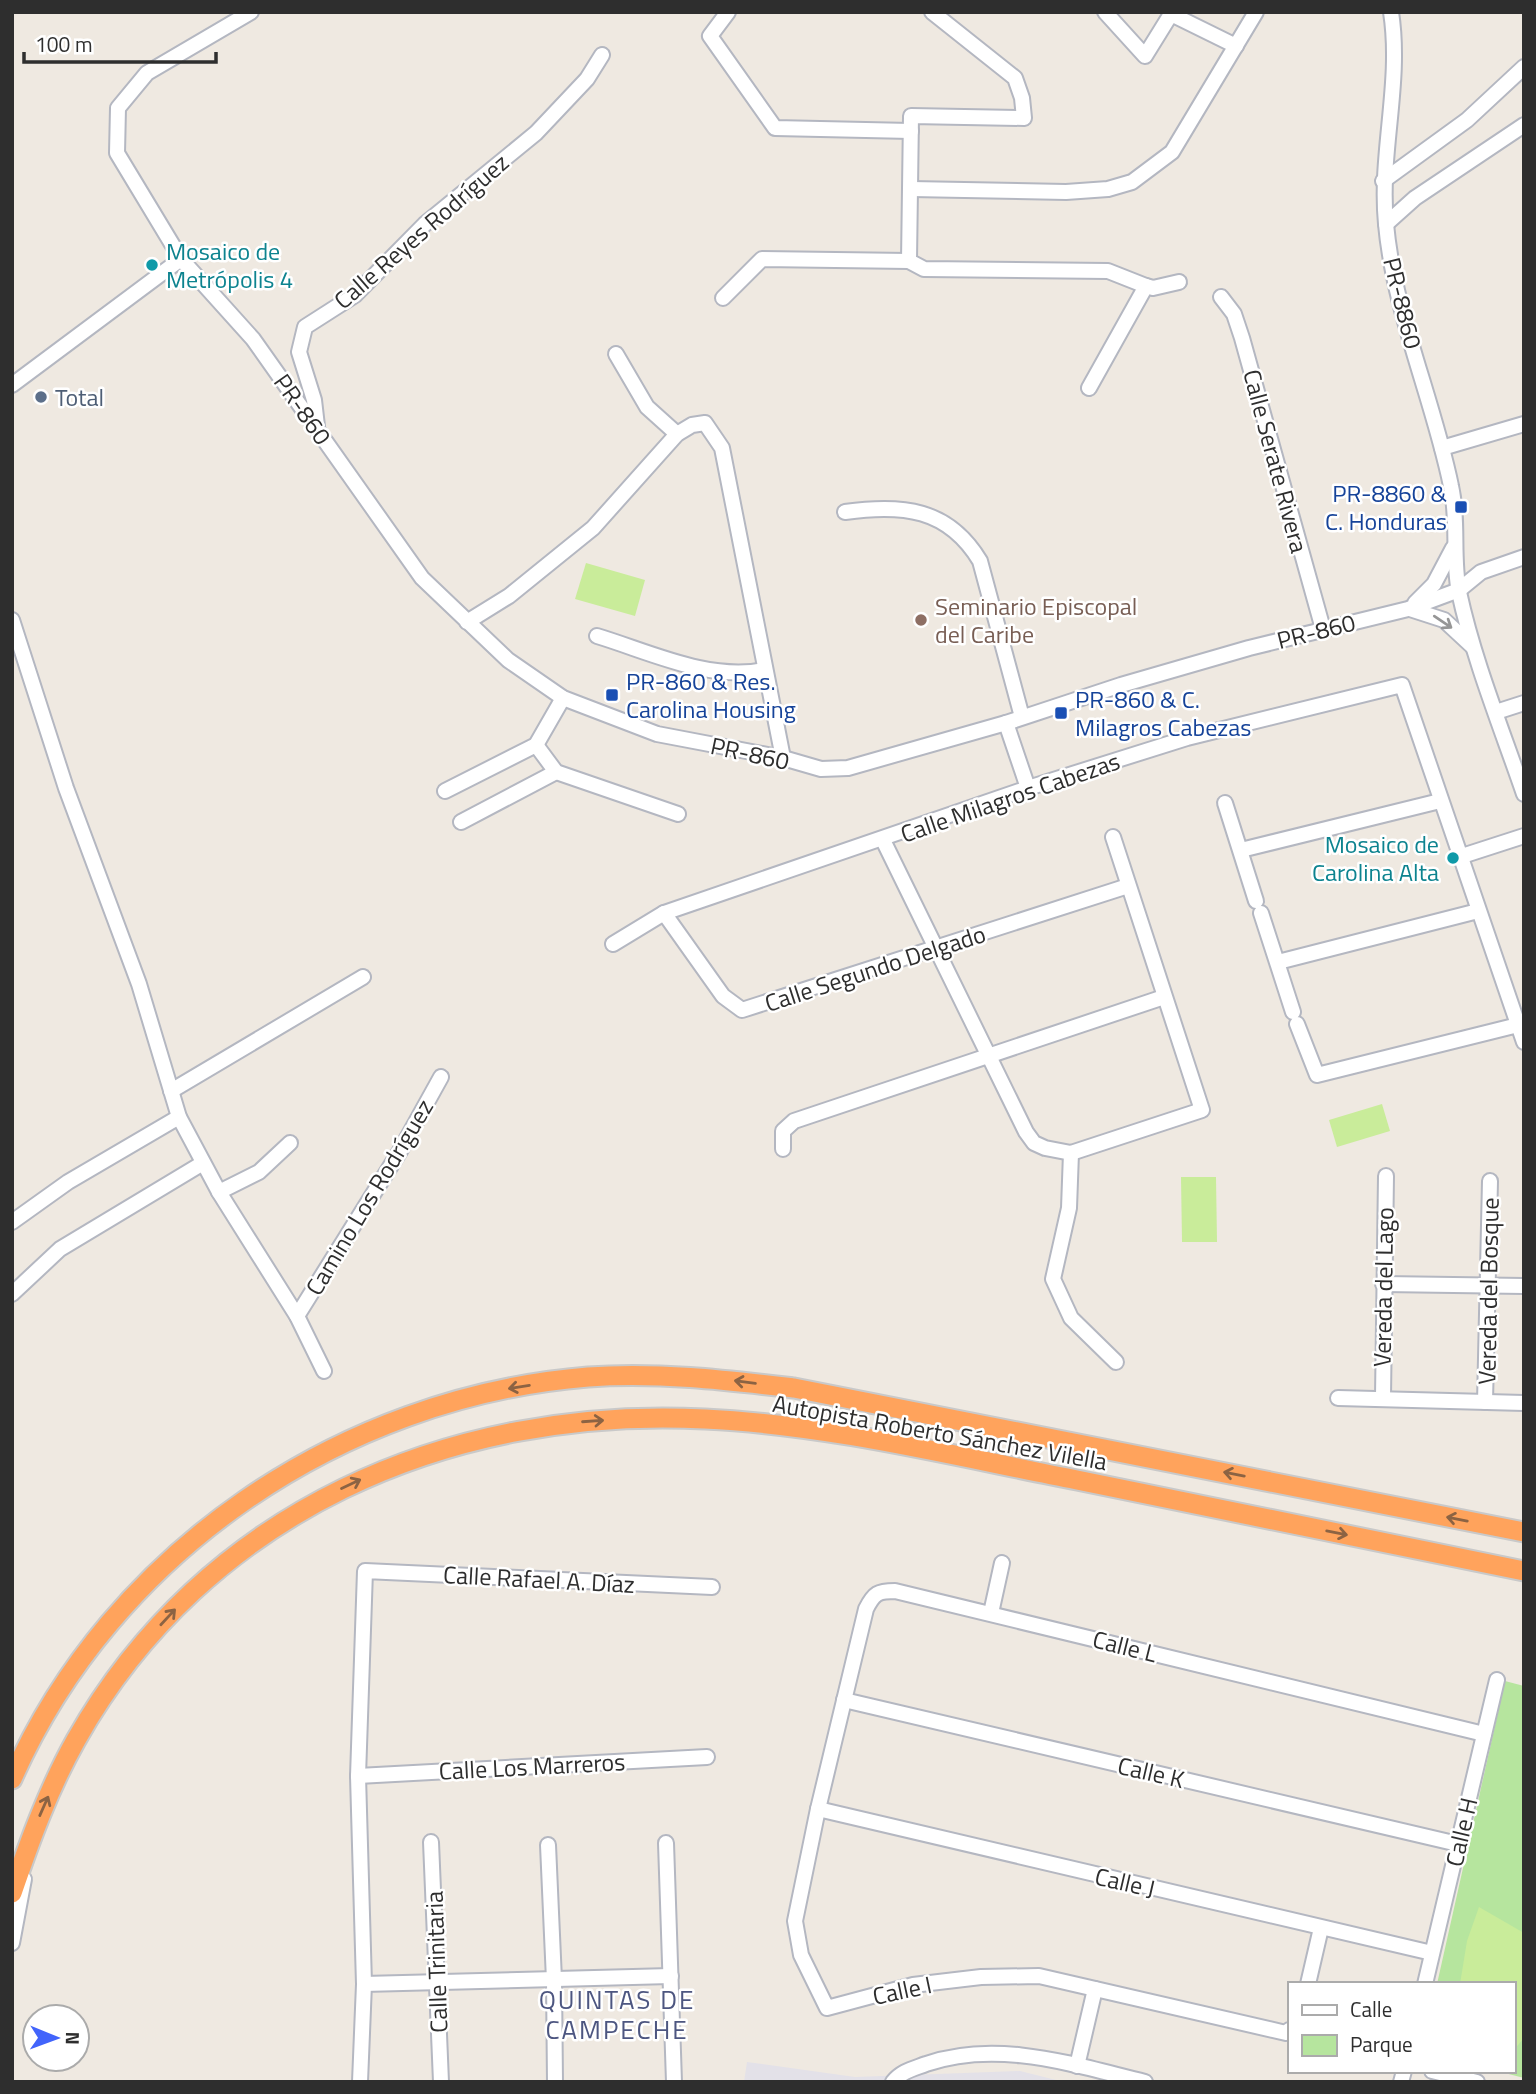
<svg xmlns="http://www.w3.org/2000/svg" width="1536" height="2094" font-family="'Titillium Web',sans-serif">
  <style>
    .industrial { fill: #e3e1e8 }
    .green { fill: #b6e59e }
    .pitch { fill: #c9ec9a }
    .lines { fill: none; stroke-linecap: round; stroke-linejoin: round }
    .minor-casing { stroke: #b4b7c1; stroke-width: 18 }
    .highway-casing { stroke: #c9c9c9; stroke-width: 23 }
    .minor { stroke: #fff; stroke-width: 14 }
    .highway { stroke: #ffa35c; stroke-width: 19 }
    .oneway { stroke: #969696 }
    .oneway2 { stroke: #8c6343 }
    .culture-dot { fill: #0f9aa8; stroke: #fff; stroke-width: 2.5 }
    .service-dot { fill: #5c6f8a; stroke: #fff; stroke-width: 2.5 }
    .transit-dot { fill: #1a4fb4; stroke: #fff; stroke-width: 2.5 }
    .education-dot { fill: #8d6e63; stroke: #fff; stroke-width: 2.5 }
    .labels { text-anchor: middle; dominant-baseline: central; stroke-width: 5; stroke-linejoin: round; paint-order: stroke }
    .street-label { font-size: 24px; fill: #2e2e2e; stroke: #fff }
    .culture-label { font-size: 24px; fill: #0d838f; stroke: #fff; text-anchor: start }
    .service-label { font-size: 24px; fill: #4e5e75; stroke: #fff; text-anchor: start }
    .transit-label { font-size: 24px; fill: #164399; stroke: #fff; text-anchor: start }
    .education-label { font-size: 24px; fill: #785e54; stroke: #fff; text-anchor: start }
    .neighbourhood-label { font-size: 26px; letter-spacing: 2px; fill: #4d5680; stroke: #fff }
  </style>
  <rect width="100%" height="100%" fill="#efe9e1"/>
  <!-- industrial -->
  <path class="industrial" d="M747 2062 855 2077 1020 2071 1064 2082H744Z"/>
  <!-- green -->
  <path class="green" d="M1505 1681 1524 1686V2078L1497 2071H1513V1984H1437Z"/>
  <!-- pitch -->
  <g class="pitch">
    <path d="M586 563 645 580 635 616 575 599Z"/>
    <path d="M1382 1104 1390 1131 1337 1147 1329 1120Z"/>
    <path d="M1181 1177H1216L1217 1242H1182Z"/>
    <path d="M1479 1907 1524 1933V2038L1513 2051V1984H1460L1467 1941Z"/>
  </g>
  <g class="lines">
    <defs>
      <g id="minor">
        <path d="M251 12 147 73 118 108 117 153 181 259 253 339 422 578 508 660 563 698 657 734 783 758 821 769 848 768 1006 723 1121 685 1249 648 1408 609 1459 590 1481 572 1524 557"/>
        <path d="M728 12 710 36 775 128 911 131"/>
        <path d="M932 12 1015 78 1022 98 1024 118 911 116 909 261 924 269 1108 271 1146 286 1089 388"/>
        <path d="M1105 12 1145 56 1171 14 1236 46"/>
        <path d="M1391 12C1402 83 1379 153 1386 224 1394 313 1433 398 1451 486 1459 521 1452 557 1459 592 1474 661 1501 727 1524 794"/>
        <path d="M1383 181 1467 120 1524 67"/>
        <path d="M911 189 1066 192 1108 189 1132 182 1172 152 1256 12"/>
        <path d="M1386 224 1415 198 1524 125"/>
        <path d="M1146 286 1153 288 1179 282"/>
        <path d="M1221 297 1234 314 1242 338 1323 629"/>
        <path d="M723 298 762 259 909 261"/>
        <path d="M616 354 647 407 677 434"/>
        <path d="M12 385 181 259"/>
        <path d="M317 426 314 400 299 352 305 327 355 295 425 224 536 133 587 79 602 55"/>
        <path d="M1442 448 1524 424"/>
        <path d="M845 512C902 504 948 508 980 561L1022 717"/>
        <path d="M1415 603 1434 584 1453 548"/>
        <path d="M1410 609 1444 620 1472 646"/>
        <path d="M12 620 66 788 139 984 179 1117 219 1192 297 1316 324 1371"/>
        <path d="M467 622 509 596 593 528 677 434 692 425 705 423 722 448 783 758"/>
        <path d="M597 636C650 652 708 681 764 670"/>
        <path d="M1496 712 1524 703"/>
        <path d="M1006 723 1028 788"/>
        <path d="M536 745 556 772 678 814"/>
        <path d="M445 791 536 745 563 698"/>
        <path d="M1225 803 1256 901"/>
        <path d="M461 822 556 772"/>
        <path d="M883 840 1026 1132 1034 1143 1045 1148 1071 1153 1202 1110 1113 837"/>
        <path d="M1241 850 1440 801"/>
        <path d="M1459 857 1524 836"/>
        <path d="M664 913 723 996 742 1010 1128 886"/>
        <path d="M1261 913 1293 1012"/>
        <path d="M613 944 664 913 1028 788 1187 738 1402 685 1524 1042"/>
        <path d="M1278 962 1478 911"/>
        <path d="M1297 1024 1317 1075 1518 1025"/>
        <path d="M171 1091 363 977"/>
        <path d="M783 1149V1131L794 1121 1164 997"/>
        <path d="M1071 1153 1069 1208 1053 1279 1071 1318 1116 1362"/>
        <path d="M219 1192 259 1172 290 1143"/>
        <path d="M12 1222 68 1182 179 1117"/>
        <path d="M1383 1284 1524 1286"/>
        <path d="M12 1294 60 1249 203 1163"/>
        <path d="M297 1316 400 1151 441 1077"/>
        <path d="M1383 1397 1386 1176"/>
        <path d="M1338 1398 1524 1403"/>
        <path d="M1485 1402 1490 1181"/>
        <path d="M991 1613 1002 1563"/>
        <path d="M844 1700 1458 1844"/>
        <path d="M358 1776 707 1757"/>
        <path d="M818 1809 1432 1953"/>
        <path d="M431 1842 441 2082"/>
        <path d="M666 1843 674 2082"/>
        <path d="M548 1845 554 1980 555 2082"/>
        <path d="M12 1943 24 1879"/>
        <path d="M364 1984 671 1976"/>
        <path d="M1308 1984 1321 1928"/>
        <path d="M1425 1984 1497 1680"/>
        <path d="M1289 2030 1286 2033 1039 1976 981 1977 913 1985 827 2008 801 1955 795 1921 818 1809 866 1609C874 1593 878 1591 895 1591L1484 1734"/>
        <path d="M1077 2066 1095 1989"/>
        <path d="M1432 2071 1477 2082"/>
        <path d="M360 2082 364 1984 358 1776 365 1571 712 1587"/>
        <path d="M893 2082C902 2071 913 2069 926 2064 998 2039 1074 2065 1145 2082"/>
        <path d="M1401 2082 1404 2071"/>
      </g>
      <g id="highway">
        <path d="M12 1779C112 1552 341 1397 588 1377 657 1372 725 1380 794 1388L1524 1532"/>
        <path d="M12 1893C30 1840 49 1788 76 1740 205 1511 450 1406 705 1419 831 1425 954 1456 1077 1480 1226 1510 1375 1540 1524 1571"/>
      </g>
    </defs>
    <!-- minor casing -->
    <use href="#minor" class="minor-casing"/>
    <!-- highway casing -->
    <use href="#highway" class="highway-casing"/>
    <!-- minor -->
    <use href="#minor" class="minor"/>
    <!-- highway -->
    <use href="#highway" class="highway"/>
  </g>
  <!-- one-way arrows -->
  <defs><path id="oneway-shaft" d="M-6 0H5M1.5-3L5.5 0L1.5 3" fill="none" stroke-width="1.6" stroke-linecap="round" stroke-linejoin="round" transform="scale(1.75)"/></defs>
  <use class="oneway" href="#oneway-shaft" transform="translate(1443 622) rotate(34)"/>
  <g class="oneway2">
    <use href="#oneway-shaft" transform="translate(745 1382) rotate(-173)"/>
    <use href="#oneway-shaft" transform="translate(519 1387) rotate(171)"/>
    <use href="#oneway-shaft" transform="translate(593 1421) rotate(-4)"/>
    <use href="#oneway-shaft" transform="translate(1234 1474) rotate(-169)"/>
    <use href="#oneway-shaft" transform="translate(351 1484) rotate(-25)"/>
    <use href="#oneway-shaft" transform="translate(1457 1519) rotate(-169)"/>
    <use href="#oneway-shaft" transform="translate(1337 1533) rotate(11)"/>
    <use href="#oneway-shaft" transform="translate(168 1617) rotate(-47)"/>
    <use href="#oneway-shaft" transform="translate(44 1806) rotate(-66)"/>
  </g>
  <!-- markers -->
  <g class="culture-dot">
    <circle cx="152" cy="265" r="7"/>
    <circle cx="1453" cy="858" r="7"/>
  </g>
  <circle class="service-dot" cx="41" cy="397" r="7"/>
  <g class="transit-dot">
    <rect x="1454" y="500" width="14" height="14" rx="3.5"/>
    <rect x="605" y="688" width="14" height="14" rx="3.5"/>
    <rect x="1054" y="706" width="14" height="14" rx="3.5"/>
  </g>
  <circle class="education-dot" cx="921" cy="620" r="7"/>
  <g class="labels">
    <!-- street labels -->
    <g class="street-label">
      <text transform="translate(421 231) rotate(-41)">Calle Reyes Rodríguez</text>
      <text transform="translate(1403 303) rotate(76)">PR-8860</text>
      <text transform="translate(303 409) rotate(55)">PR-860</text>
      <text transform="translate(1276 461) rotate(75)">Calle Serate Rivera</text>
      <text transform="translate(1316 631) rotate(-14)">PR-860</text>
      <text transform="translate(750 753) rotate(12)">PR-860</text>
      <text transform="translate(1010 797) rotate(-19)">Calle Milagros Cabezas</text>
      <text transform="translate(875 968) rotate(-18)">Calle Segundo Delgado</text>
      <text transform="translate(369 1197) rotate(-59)">Camino Los Rodríguez</text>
      <text transform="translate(1383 1287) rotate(-89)">Vereda del Lago</text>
      <text transform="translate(1488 1291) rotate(-89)">Vereda del Bosque</text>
      <text transform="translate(940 1432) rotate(10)">Autopista Roberto Sánchez Vilella</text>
      <text transform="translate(539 1579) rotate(3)">Calle Rafael A. Díaz</text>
      <text transform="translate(1125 1646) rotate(14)">Calle L</text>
      <text transform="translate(532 1766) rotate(-3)">Calle Los Marreros</text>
      <text transform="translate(1151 1772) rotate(13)">Calle K</text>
      <text transform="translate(1461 1832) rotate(-77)">Calle H</text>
      <text transform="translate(1125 1882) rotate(13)">Calle J</text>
      <text transform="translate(436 1962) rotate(-92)">Calle Trinitaria</text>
      <text transform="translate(902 1990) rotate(-12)">Calle I</text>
    </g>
    <!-- culture labels -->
    <g class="culture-label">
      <text x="166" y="251">Mosaico de<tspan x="166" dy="28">Metrópolis 4</tspan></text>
      <text x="1439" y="844" text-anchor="end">Mosaico de<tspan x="1439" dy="28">Carolina Alta</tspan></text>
    </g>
    <!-- service labels -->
    <g class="service-label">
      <text x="55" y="397">Total</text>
    </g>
    <!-- transit labels -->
    <g class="transit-label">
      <text x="1447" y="493" text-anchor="end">PR-8860 &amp;<tspan x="1447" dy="28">C. Honduras</tspan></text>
      <text x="626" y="681">PR-860 &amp; Res.<tspan x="626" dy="28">Carolina Housing</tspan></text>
      <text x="1075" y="699">PR-860 &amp; C.<tspan x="1075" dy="28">Milagros Cabezas</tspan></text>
    </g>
    <!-- education labels -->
    <g class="education-label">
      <text x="935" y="606">Seminario Episcopal<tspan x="935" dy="28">del Caribe</tspan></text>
    </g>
    <!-- neighbourhood labels -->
    <g class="neighbourhood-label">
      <text x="617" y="1999">QUINTAS DE<tspan x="617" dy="30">CAMPECHE</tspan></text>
    </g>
  </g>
  <!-- border -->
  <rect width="1536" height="2094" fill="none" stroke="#2e2e2e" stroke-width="28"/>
  <!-- legend -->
  <rect x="1288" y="1982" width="228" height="91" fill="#ffffff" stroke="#ababab" stroke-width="2"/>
  <rect x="1302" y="2005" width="35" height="10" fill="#ffffff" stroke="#ababab" stroke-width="2"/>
  <text x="1350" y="2017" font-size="21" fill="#2e2e2e">Calle</text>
  <rect x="1302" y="2035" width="35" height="21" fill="#b6e59e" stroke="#ababab" stroke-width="2"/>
  <text x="1350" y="2052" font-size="21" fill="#2e2e2e">Parque</text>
  <!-- north arrow -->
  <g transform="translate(56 2038) rotate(91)"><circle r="33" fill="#ffffff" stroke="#ababab" stroke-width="2"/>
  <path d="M0-5L12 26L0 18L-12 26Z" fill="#4264fb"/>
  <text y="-10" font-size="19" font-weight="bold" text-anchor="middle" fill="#2e2e2e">N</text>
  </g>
  <!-- scale -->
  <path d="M24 52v10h192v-10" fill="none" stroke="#2e2e2e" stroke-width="3.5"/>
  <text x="35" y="52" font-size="21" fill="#2e2e2e" stroke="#ffffff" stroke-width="5" paint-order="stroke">100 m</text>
</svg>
